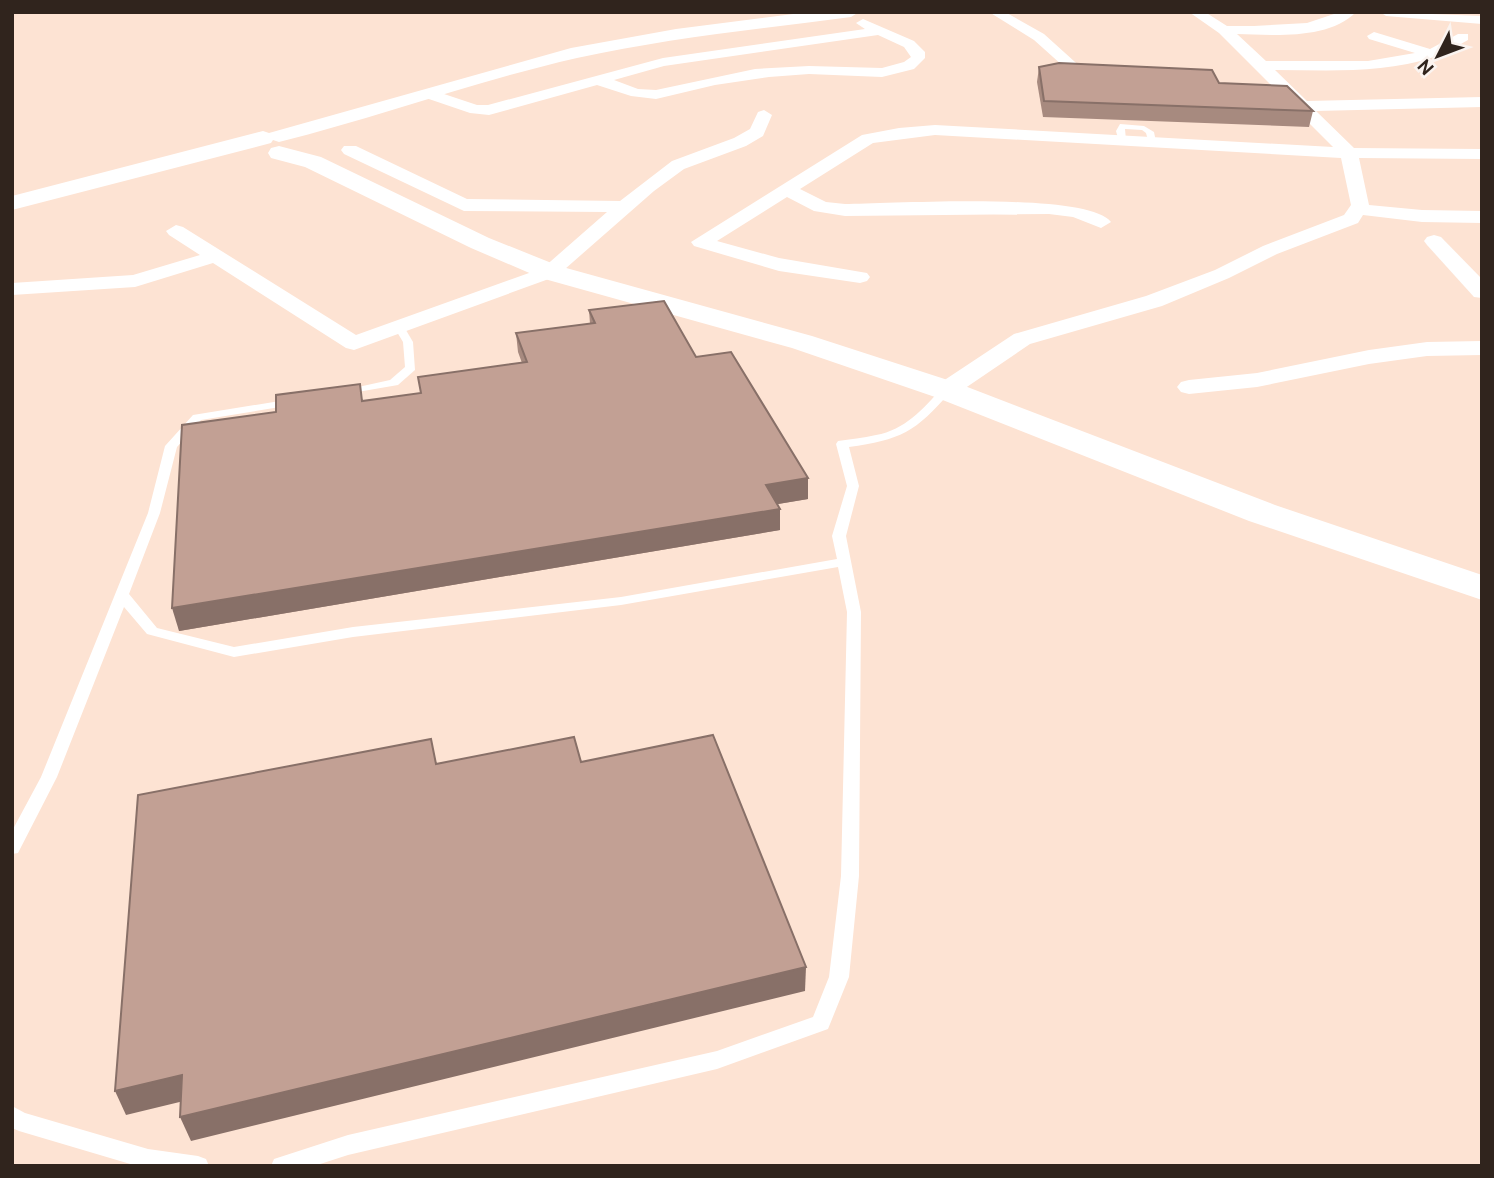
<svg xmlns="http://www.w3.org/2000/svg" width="1494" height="1178" font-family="Cabin,sans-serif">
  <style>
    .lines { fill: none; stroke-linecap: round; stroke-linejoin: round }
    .service { fill: #fff; fill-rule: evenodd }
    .minor { fill: #fff; fill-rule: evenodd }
    .primary { fill: #fff; fill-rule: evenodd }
    .wall { fill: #a78a7f }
    .shaded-wall { fill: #887068 }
    .building { fill: #c2a094; stroke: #887068; stroke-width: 2 }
  </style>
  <rect width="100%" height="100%" fill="#fde3d3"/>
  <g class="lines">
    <!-- service -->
    <g class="service">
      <path d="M1120 124 1144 126 1154 132 1156 142 1149 144 1146 133 1142 130 1125 129 1126 140 1119 142 1116 131Z"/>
      <path d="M399 324 403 325 413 342 415 370 398 385 340 395V391L390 380 405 367 403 342 394 327Z"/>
      <path d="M946 387 952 390 950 392C916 432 900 440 849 447L859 486 846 536 861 612 859 876 849 977 828 1029 717 1069 348 1155 314 1166H271L274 1159 348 1135 717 1051 813 1017 829 977 841 876 847 612 838 567 621 605 353 637 234 657 147 634 124 607 57 777 18 853 12 854V831L41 777 148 513 165 446 193 415 292 399 298 402 292 405 201 420 177 447 160 513 129 594 157 628 234 647 353 627 621 597 837 559 832 536 847 486 836 444 838 441C850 439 863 438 876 435 905 430 923 409 942 388Z"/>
      <path d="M12 1106 25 1113 148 1149 198 1156 206 1159 209 1166H137L19 1131 12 1128Z"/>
    </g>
    <!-- minor -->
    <g class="minor">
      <path d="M989 12H1005L1044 34 1085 71 1082 74H1072L1034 40Z"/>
      <path d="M1189 12H1205L1227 26H1254L1307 23 1340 12H1356C1329 40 1273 35 1237 34L1266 61H1368L1415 53 1369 39 1367 36 1374 32 1430 49 1458 34H1468V40C1457 46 1446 53 1434 57 1382 74 1328 70 1275 70L1307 101 1482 97V107L1316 111 1354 148 1482 149V159L1359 158 1369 205 1422 210 1482 211V223L1422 222 1363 215 1358 223 1277 254 1229 278 1162 306 1030 344 955 395 946 397 937 395 934 390 937 385 1014 334 1146 296 1215 270 1263 246 1344 215 1351 205 1341 158 935 135 873 143 800 189 826 202 845 204C890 204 1087 191 1111 222L1101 228 1073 217 1049 214 845 216 814 211 787 197 717 241 779 258 867 273 870 277 867 281 860 283 779 271 694 246 691 242 862 135 899 128 935 125 1333 147 1219 33Z"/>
      <path d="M1380 12 1482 16V24L1386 16Z"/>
      <path d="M863 19 914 41 925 52V58L914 69 882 77 809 74 769 77 715 85 656 99 631 96 597 85 489 115 470 113 423 97 421 94 429 89 477 105H488L663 58 865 29 856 23ZM878 35 904 47 911 57 904 62 882 68 809 66 755 69 656 90 638 89 614 80 664 66Z"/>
      <path d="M764 110 772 115 763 136 746 146 684 169 654 191 557 276 354 350 346 348 213 263 135 287 12 295V283L133 275 200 255 169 235 166 231 176 225 183 227 356 335 543 268 607 212 464 211 344 154 341 150 344 146H356L467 199 620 201 672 161 734 138 750 129 758 112Z"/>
      <path d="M1434 235 1441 237 1482 279V298L1474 297 1427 245 1424 241 1427 237Z"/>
      <path d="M1482 341V355L1427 356 1369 364 1257 387 1189 394 1181 392 1177 387 1181 382 1189 380 1257 373 1369 350 1427 342Z"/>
    </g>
    <!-- primary -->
    <g class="primary">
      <path d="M809 12H859L851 17C759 29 667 38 577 58 476 81 379 117 279 142L273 140 271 143 12 210V196L263 131 269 133 571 48 676 29Z"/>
      <path d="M279 146 321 157 489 238 559 266 812 336 957 383 1275 505 1482 575V600L1249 521 935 397 792 348 541 278 471 248 305 167 271 158 268 153 271 148Z"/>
    </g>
  </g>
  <!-- wall -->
  <g class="wall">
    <path d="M1039 67 1313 111 1309 127 1043 117 1037 82Z"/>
    <path d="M589 310 696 357 808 499 778 504 780 530 179 631 276 412 421 393 418 377 522 363 518 352 516 333 590 324Z"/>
  </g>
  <!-- shaded-wall -->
  <g class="shaded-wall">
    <path d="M808 478V499L766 506V485Z"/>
    <path d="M780 509V530L179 631 172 608Z"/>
    <path d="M806 967 805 991 191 1141 180 1117Z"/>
    <path d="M182 1075 192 1099 126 1115 115 1091Z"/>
  </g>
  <!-- building -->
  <g class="building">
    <path d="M1059 63 1212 70 1219 83 1287 86 1313 111 1044 101 1039 67Z"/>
    <path d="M664 301 696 357 731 352 808 478 766 485 780 509 172 608 182 425 276 412V395L360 384 362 401 421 393 418 377 527 362 516 333 595 323 589 310Z"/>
    <path d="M713 735 806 967 180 1117 182 1075 115 1091 138 795 431 739 436 764 574 737 581 762Z"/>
  </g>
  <!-- border -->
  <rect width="1494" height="1178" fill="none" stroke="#30241d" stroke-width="28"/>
  <!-- north arrow -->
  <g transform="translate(1438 56) rotate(228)" stroke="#fbf4f0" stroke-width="5" paint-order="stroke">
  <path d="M0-5L12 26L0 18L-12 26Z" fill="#30241d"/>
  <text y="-10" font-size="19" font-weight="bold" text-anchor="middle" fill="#30241d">N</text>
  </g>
</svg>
